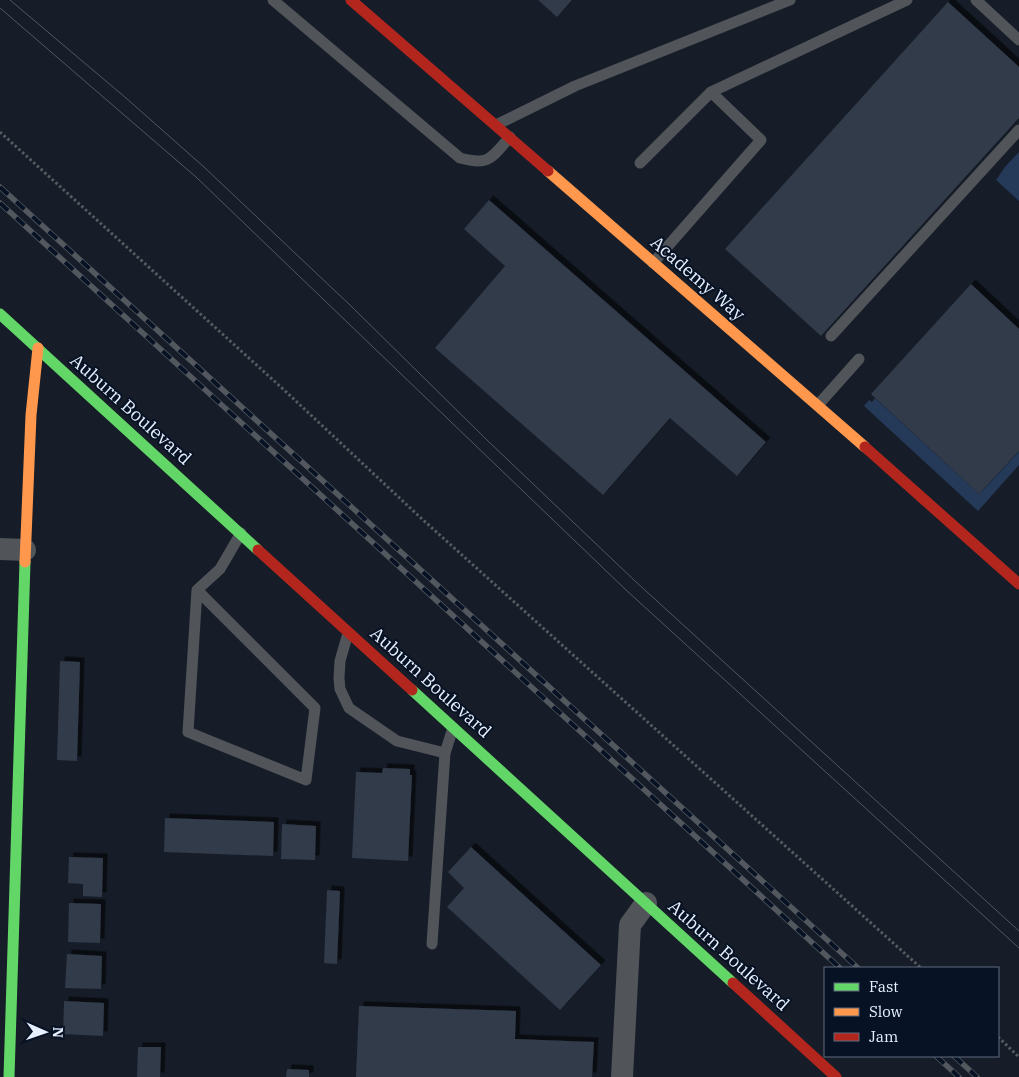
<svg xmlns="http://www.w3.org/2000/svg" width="1019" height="1077" font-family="'IBM Plex Serif',serif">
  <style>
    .green { fill: #253959 }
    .building { fill: #313a4a; filter: url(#shadow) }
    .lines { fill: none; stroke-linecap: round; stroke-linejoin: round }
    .path { stroke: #575b60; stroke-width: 3; stroke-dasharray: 2.5 2.5; stroke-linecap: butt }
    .lane { stroke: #515459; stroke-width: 11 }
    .street { stroke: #515459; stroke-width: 22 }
    .fast { stroke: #63d668; stroke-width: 11 }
    .slow { stroke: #ff974d; stroke-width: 11 }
    .jam { stroke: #b3261e; stroke-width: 11 }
    .tram { stroke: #53585f; stroke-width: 1 }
    .rail-casing { stroke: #53585f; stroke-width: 5.5 }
    .rail { stroke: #071225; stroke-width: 4; stroke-dasharray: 11; stroke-linecap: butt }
    .labels { text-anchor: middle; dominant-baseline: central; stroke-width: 4; stroke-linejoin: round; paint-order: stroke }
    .street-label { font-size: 18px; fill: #e7f0ff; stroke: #071225 }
  </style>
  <defs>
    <filter id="shadow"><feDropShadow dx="4.5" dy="-4.5" stdDeviation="0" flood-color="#0009"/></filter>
  </defs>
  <rect width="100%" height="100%" fill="#161d28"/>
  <!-- green -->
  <g class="green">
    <path d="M1019 152V201L996 180 1005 167Z"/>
    <path d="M875 398 979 494 1019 451V465L978 511 864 406 869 400 872 402Z"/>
  </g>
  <!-- building -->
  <g class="building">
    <path d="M538 0H572L557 17Z"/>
    <path d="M948 2 1019 67V118L821 336 725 249Z"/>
    <path d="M489 200 766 442 737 476 670 418 603 495 435 348 505 266 464 229Z"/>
    <path d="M971 284 1019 329V451L979 494 871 394Z"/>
    <path d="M60 661 80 662 77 761 57 760Z"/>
    <path d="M383 768 410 769V775H412L408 861 352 858 356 772 382 773Z"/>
    <path d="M165 818 274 822 273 856 164 852Z"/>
    <path d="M282 824 316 826 315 860 281 859Z"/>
    <path d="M471 847 601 965 560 1010 447 907 464 888 448 872Z"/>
    <path d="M69 857 103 858 102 897 83 896V884L68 883Z"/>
    <path d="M327 890 340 891 337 964 324 963Z"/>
    <path d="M69 903 101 904 100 943 68 942Z"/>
    <path d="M67 954 102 956 101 989 65 988Z"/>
    <path d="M64 1001 104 1003 103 1036 63 1034Z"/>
    <path d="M359 1006 516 1011 515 1039 594 1042 592 1077H356Z"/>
    <path d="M138 1047H161L160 1077H137Z"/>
    <path d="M287 1069 309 1070V1077H286Z"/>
  </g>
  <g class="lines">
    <!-- path -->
    <g class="path">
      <path d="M0 132 283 389 422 519 921 968"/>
      <path d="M998 1037 1019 1057"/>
    </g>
    <!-- lane -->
    <g class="lane">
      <path d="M273 0 460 158C490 166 491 158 510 137"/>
      <path d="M976 0 1019 40"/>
      <path d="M711 92 907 0"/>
      <path d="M496 125 575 86 790 0"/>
      <path d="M640 163 711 92 761 140 653 263"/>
      <path d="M831 336 1019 130"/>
      <path d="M818 405 859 359"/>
      <path d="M197 590 315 708 306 780 188 732 197 590 220 569 241 533"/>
      <path d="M348 633 340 661 339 678 340 689 349 708 397 741 445 753"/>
      <path d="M432 944 445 753 453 728"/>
    </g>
    <!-- street -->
    <g class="street">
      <path d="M0 549 25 550"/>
      <path d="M622 1077 630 925 646 903"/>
    </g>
    <!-- fast -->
    <g class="fast">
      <path d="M0 314 258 550"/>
      <path d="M412 690 733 983"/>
      <path d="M9 1077 25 562"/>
    </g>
    <!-- slow -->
    <g class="slow">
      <path d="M548 171 865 447"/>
      <path d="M25 562 31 415 38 348"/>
    </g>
    <!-- jam -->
    <g class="jam">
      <path d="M351 0 548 171"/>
      <path d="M865 447 1019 584"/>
      <path d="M258 550 412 690"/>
      <path d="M733 983 836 1077"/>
    </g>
    <!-- tram -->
    <g class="tram">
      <path d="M10 0 126 98 204 167 351 306 488 441 635 581 1019 931"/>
      <path d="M0 8 196 177 626 590 1019 948"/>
    </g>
    <defs>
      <g id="rail">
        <path d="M0 187 858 968"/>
        <path d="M0 203 840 968"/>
        <path d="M936 1056 959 1077"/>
        <path d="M954 1056 977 1077"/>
      </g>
    </defs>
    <!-- rail casing -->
    <use href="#rail" class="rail-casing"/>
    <!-- rail -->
    <use href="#rail" class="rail"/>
  </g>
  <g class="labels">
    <!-- street labels -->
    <g class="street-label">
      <text transform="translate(698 278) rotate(41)">Academy Way</text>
      <text transform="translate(131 409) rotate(42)">Auburn Boulevard</text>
      <text transform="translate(431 682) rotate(42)">Auburn Boulevard</text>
      <text transform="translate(729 955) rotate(42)">Auburn Boulevard</text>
    </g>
  </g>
  <!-- legend -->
  <rect x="824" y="967" width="175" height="90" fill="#071225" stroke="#616b7c"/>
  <rect x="834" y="983" width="25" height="8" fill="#63d668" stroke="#616b7c"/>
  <text x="869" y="992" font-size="15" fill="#e7f0ff">Fast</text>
  <rect x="834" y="1008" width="25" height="8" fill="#ff974d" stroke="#616b7c"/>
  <text x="869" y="1017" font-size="15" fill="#e7f0ff">Slow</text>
  <rect x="834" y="1033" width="25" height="8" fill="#b3261e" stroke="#616b7c"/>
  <text x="869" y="1042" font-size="15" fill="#e7f0ff">Jam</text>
  <!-- north arrow -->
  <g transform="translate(45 1032) rotate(92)" stroke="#071225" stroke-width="4" paint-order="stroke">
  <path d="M0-4L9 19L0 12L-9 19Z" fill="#e7f0ff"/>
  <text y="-8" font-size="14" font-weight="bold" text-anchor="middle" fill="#e7f0ff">N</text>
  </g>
</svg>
